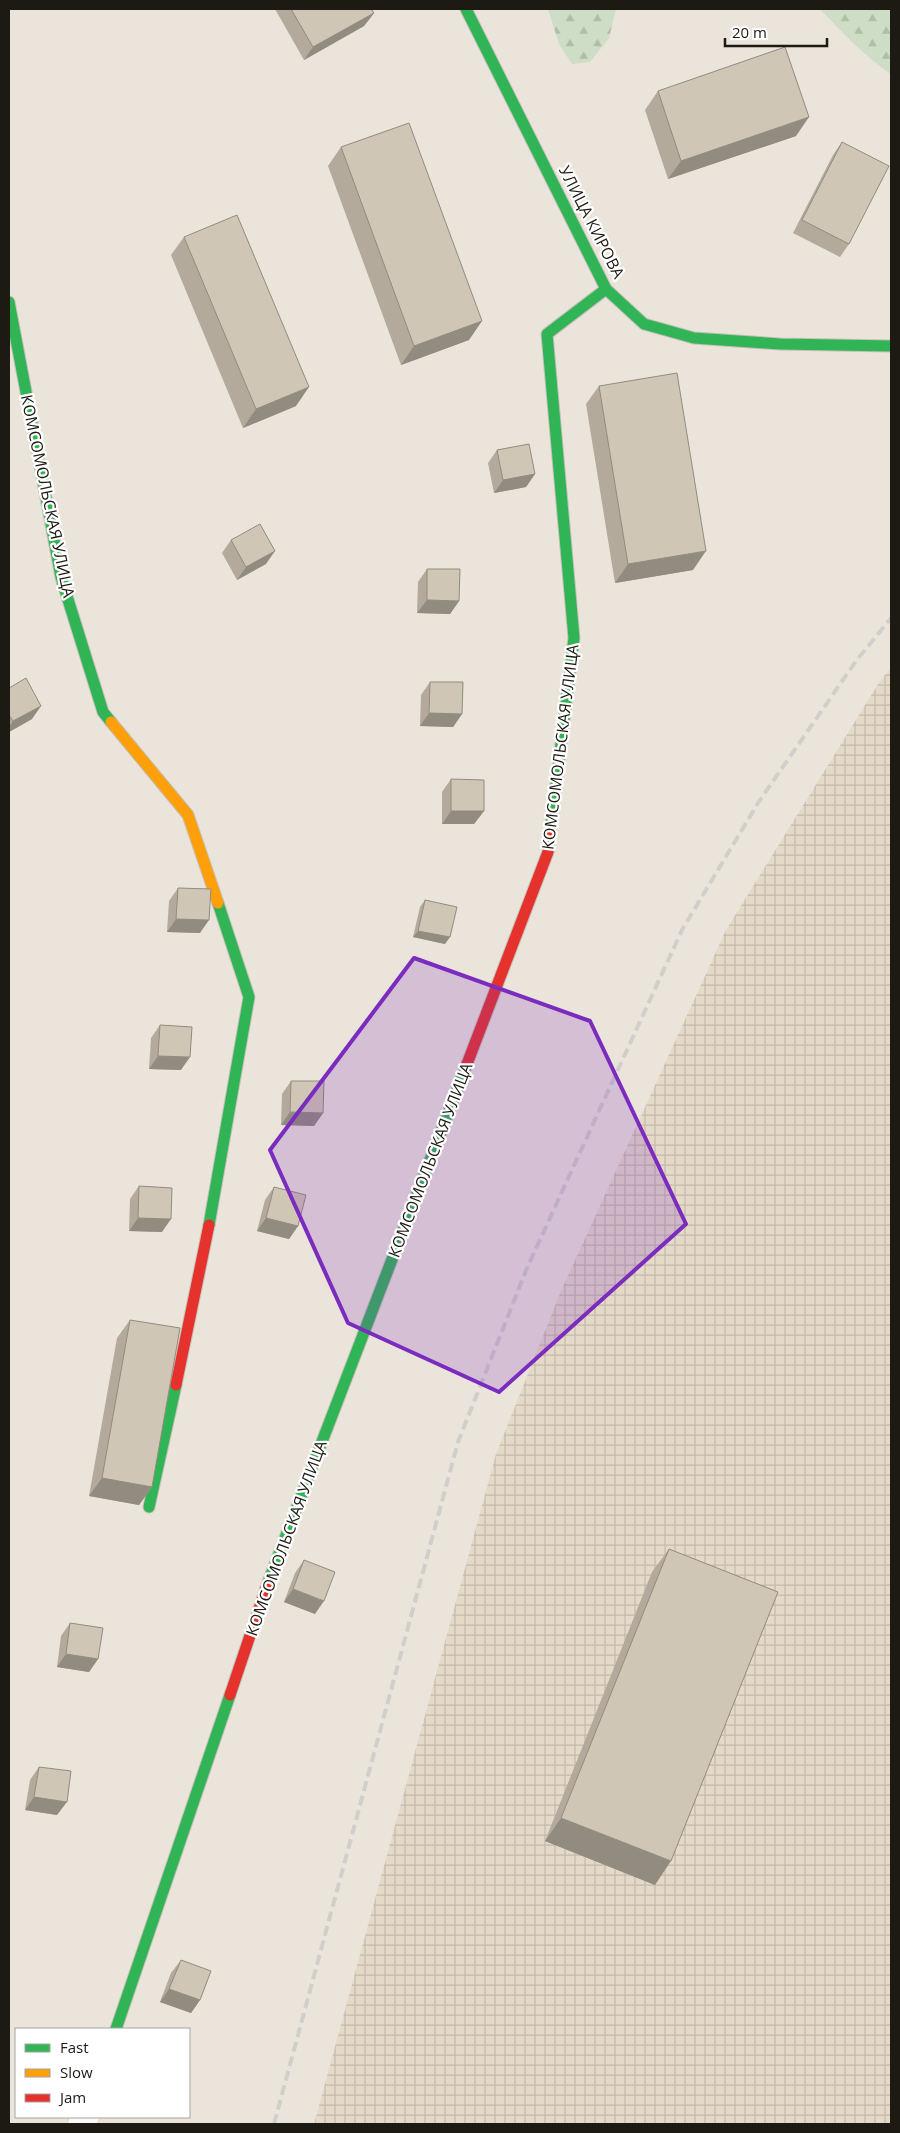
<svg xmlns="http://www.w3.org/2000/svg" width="900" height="2133" font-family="'Open Sans',sans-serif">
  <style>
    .industrial { fill: url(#industrial-grid) }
    .forest { fill: url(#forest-firs) }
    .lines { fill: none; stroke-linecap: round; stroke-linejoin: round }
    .street-casing { stroke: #c5c0b8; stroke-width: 29 }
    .fast-casing { stroke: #c5c0b8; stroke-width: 13 }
    .slow-casing { stroke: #c5c0b8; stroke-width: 13 }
    .jam-casing { stroke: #c5c0b8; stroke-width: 13 }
    .street { stroke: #fcfbf9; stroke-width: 28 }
    .fast { stroke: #30b455; stroke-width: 11 }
    .slow { stroke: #ff9f0a; stroke-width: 11 }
    .jam { stroke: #e5322d; stroke-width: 11 }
    .rail { stroke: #d0cfcc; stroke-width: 4; stroke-dasharray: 10 5; stroke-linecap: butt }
    .wall { fill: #b3aa9c }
    .shaded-wall { fill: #928b7f }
    .building { fill: #d0c6b5; stroke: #928b7f }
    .marked { fill: #7b2cbf; fill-opacity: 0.2; stroke: #7b2cbf; stroke-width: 4; stroke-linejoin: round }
    .labels { text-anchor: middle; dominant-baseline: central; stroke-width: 4.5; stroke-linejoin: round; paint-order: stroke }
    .street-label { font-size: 16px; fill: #1d1913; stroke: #fff }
  </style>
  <defs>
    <pattern id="industrial-grid" width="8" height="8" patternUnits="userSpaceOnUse" patternTransform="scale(1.25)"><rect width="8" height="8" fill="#e5dac8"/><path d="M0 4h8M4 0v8" fill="none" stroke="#c4baab"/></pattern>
    <pattern id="forest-firs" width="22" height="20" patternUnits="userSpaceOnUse" patternTransform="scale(1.25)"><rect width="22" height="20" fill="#ceddc5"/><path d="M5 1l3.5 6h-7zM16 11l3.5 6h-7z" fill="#b0bda8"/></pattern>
  </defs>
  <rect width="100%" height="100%" fill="#eae4da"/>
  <!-- industrial -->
  <path class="industrial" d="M891 668V2124H314L496 1454 561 1291 726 930 880 681Z"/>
  <!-- forest -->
  <g class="forest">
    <path d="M548 9H616L609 38 590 62 572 64 559 44Z"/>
    <path d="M820 9H891V74C864 56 842 32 820 9Z"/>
  </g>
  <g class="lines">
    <defs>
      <path id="street" d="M82 2124 85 2117"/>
      <g id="fast">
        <path d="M466 9 606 289 644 324 694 338 780 344 891 346"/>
        <path d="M9 302 61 577 103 712 111 722"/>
        <path d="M550 834 574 638 547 334 606 289"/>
        <path d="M209 1225 249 997 218 903"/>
        <path d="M149 1507 176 1385"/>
        <path d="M267 1585 467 1064"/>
        <path d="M116 2029 230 1695"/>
      </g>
      <path id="slow" d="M111 722 188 815 218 903"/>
      <g id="jam">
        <path d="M467 1064 548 852 550 834"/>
        <path d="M176 1385 209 1225"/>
        <path d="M230 1695 267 1585"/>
      </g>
    </defs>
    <!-- street casing -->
    <use href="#street" class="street-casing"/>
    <!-- fast casing -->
    <use href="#fast" class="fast-casing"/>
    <!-- slow casing -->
    <use href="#slow" class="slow-casing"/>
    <!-- jam casing -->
    <use href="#jam" class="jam-casing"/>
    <!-- street -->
    <use href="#street" class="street"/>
    <!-- fast -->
    <use href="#fast" class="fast"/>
    <!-- slow -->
    <use href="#slow" class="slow"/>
    <!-- jam -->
    <use href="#jam" class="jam"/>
    <!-- rail -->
    <path class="rail" d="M274 2124 458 1442 527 1268 682 930 758 803 856 661 891 618"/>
  </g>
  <!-- wall -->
  <g class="wall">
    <path d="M275 9H371L374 13 364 26 304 60Z"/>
    <path d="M658 91 796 136 668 179 645 110Z"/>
    <path d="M842 142 849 244 840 257 793 233 833 155Z"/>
    <path d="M341 147 469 340 401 365 328 166Z"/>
    <path d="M184 237 296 406 243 428 171 255Z"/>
    <path d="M599 386 693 570 615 583 586 404Z"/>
    <path d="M497 450 535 474 526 487 494 493 488 463Z"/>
    <path d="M231 540 266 564 237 580 222 553Z"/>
    <path d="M427 569 459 601 450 614 417 613 418 582Z"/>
    <path d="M430 682 462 714 453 727 420 726 421 695Z"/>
    <path d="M9 688 32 719 9 732Z"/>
    <path d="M451 779 484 811 474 824H442V792Z"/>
    <path d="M178 888 200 933 167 932 169 901Z"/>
    <path d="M425 900 445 944 413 937 420 907Z"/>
    <path d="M160 1025 181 1070 149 1069 151 1038Z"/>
    <path d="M291 1081 323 1113 314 1126 281 1125 282 1094Z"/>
    <path d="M139 1186 162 1232 129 1231 130 1199Z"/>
    <path d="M274 1187 298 1226 289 1239 257 1231 265 1200Z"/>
    <path d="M130 1320 152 1487 139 1505 89 1496 117 1338Z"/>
    <path d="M669 1549 655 1885 545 1841 652 1572Z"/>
    <path d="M304 1560 315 1614 284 1602 295 1573Z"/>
    <path d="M70 1623 98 1659 89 1672 57 1667 61 1636Z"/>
    <path d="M39 1767 57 1815 25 1810 30 1780Z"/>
    <path d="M181 1960 200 2000 191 2013 160 2002 171 1973Z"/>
  </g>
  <!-- shaded-wall -->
  <g class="shaded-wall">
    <path d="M374 13 364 26 304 60 313 47Z"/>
    <path d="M809 117 796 136 668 179 681 161Z"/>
    <path d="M482 321 469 340 401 365 414 346Z"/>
    <path d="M309 387 296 406 243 428 256 409Z"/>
    <path d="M535 474 526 487 494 493 503 480Z"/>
    <path d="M275 551 266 564 237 580 246 567Z"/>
    <path d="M706 551 693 570 615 583 628 564Z"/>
    <path d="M427 600 459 601 450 614 417 613Z"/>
    <path d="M41 706 32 719 9 732V727L13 721Z"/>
    <path d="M429 713 462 714 453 727 420 726Z"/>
    <path d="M451 811H484L474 824H442Z"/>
    <path d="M176 919 209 920 200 933 167 932Z"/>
    <path d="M418 931 450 937 445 944 413 937Z"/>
    <path d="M158 1056 190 1057 181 1070 149 1069Z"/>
    <path d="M290 1112 323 1113 314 1126 281 1125Z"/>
    <path d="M138 1218 171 1219 162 1232 129 1231Z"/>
    <path d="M266 1218 298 1226 289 1239 257 1231Z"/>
    <path d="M102 1478 152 1487 139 1505 89 1496Z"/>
    <path d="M293 1589 324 1601 315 1614 284 1602Z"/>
    <path d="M66 1654 98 1659 89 1672 57 1667Z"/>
    <path d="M34 1797 67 1802 57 1815 25 1810Z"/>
    <path d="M561 1818 671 1861 655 1885 545 1841Z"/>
    <path d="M169 1989 200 2000 191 2013 160 2002Z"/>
  </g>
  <!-- building -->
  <g class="building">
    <path d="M291 9H371L374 13 313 47Z"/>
    <path d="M785 47 809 117 681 161 658 91Z"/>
    <path d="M409 123 482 321 414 346 341 147Z"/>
    <path d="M842 142 889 166 849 244 802 220Z"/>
    <path d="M237 215 309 387 256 409 184 237Z"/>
    <path d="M677 373 706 551 628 564 599 386Z"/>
    <path d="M529 444 535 474 503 480 497 450Z"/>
    <path d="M260 524 275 551 246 567 231 540Z"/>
    <path d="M427 569H460L459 601 427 600Z"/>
    <path d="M26 678 41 706 13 721 9 715V688Z"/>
    <path d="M430 682H463L462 714 429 713Z"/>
    <path d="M451 779 484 780V811H451Z"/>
    <path d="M178 888 211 889 209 920 176 919Z"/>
    <path d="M425 900 457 907 450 937 418 931Z"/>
    <path d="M160 1025 192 1027 190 1057 158 1056Z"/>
    <path d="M291 1081H324L323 1113 290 1112Z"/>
    <path d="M139 1186 172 1188 171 1219 138 1218Z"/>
    <path d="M274 1187 306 1195 298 1226 266 1218Z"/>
    <path d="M130 1320 180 1328 152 1487 102 1478Z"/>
    <path d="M669 1549 778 1592 671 1861 561 1818Z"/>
    <path d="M304 1560 335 1572 324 1601 293 1589Z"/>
    <path d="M70 1623 103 1628 98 1659 66 1654Z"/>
    <path d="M39 1767 71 1771 67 1802 34 1797Z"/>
    <path d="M181 1960 211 1971 200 2000 169 1989Z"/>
  </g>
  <!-- marked area -->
  <path class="marked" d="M414 958 590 1021 686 1224 499 1392 348 1323 270 1150Z"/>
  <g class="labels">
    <!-- street labels -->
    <g class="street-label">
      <text transform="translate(592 222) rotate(63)">УЛИЦА КИРОВА</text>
      <text transform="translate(48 496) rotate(78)">КОМСОМОЛЬСКАЯ УЛИЦА</text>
      <text transform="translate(560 747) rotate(-83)">КОМСОМОЛЬСКАЯ УЛИЦА</text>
      <text transform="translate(430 1160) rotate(-69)">КОМСОМОЛЬСКАЯ УЛИЦА</text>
      <text transform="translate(286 1538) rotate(-70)">КОМСОМОЛЬСКАЯ УЛИЦА</text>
    </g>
  </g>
  <!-- border -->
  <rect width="900" height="2133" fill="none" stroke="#1d1913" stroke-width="20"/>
  <!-- legend -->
  <rect x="15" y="2028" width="175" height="90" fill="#ffffff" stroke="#a5a3a1"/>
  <rect x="25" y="2044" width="25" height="8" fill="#30b455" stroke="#a5a3a1"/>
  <text x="60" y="2053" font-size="15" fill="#1d1913">Fast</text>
  <rect x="25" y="2069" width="25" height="8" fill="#ff9f0a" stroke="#a5a3a1"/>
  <text x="60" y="2078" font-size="15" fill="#1d1913">Slow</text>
  <rect x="25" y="2094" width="25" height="8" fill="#e5322d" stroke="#a5a3a1"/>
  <text x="60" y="2103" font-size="15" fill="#1d1913">Jam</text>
  <!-- scale -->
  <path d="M725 38v8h102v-8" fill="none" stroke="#1d1913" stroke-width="2.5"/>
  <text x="732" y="38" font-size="15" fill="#1d1913" stroke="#ffffff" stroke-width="4" paint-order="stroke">20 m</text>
</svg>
